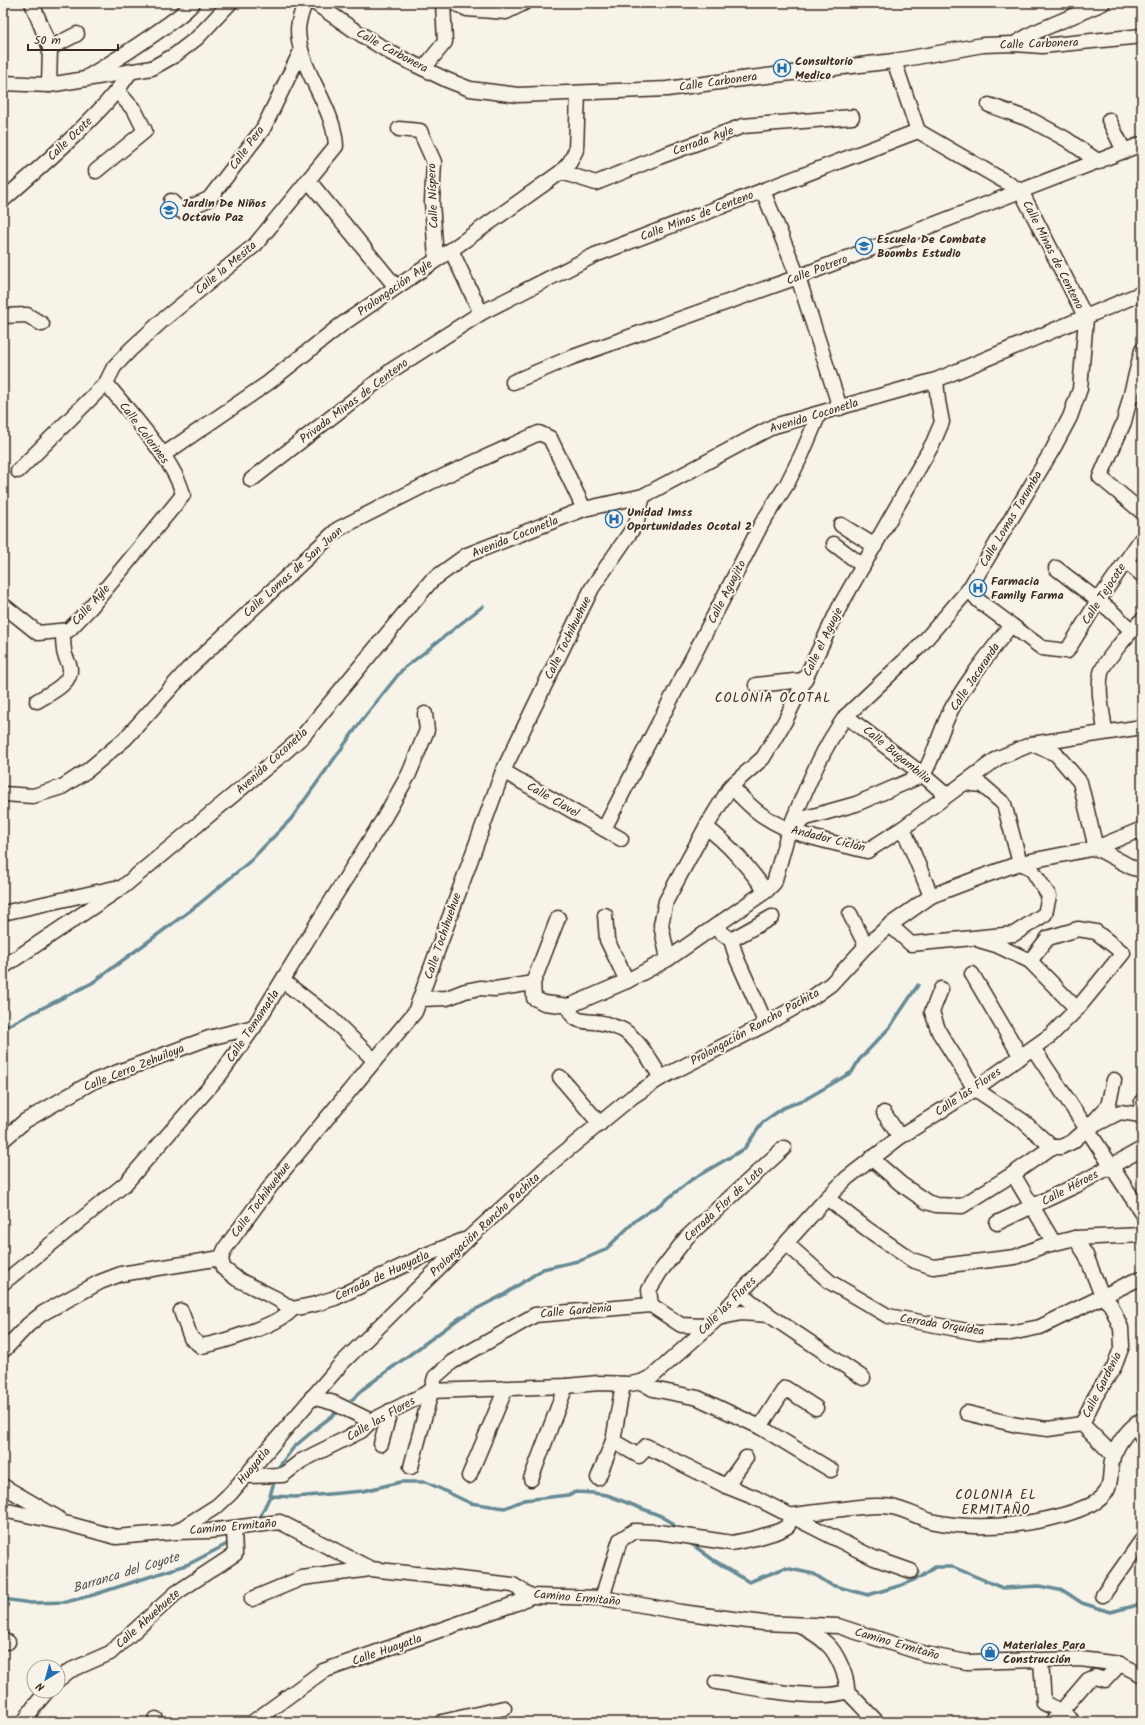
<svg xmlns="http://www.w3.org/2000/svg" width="1145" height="1725" font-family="Kalam,sans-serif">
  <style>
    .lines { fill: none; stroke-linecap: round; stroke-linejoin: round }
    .stream { stroke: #668a94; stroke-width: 3.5 }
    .minor-casing { stroke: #3b2a1e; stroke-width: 17 }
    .minor { stroke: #f7f3e8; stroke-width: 14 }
    .labels { text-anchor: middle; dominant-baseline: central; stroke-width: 4; stroke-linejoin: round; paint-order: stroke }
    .street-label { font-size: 12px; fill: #3b2a1e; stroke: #f7f3e8 }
    .poi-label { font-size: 12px; font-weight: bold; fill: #3b2a1e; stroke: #f7f3e8; text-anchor: start }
    .neighbourhood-label { font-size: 13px; letter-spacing: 1px; fill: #3b2a1e; stroke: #f7f3e8 }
    .water-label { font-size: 13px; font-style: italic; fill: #4d524f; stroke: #f7f3e8 }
  </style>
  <rect width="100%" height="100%" fill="#f7f3e8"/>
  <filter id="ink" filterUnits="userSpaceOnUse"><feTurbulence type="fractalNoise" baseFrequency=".025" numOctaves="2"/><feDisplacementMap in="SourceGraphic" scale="8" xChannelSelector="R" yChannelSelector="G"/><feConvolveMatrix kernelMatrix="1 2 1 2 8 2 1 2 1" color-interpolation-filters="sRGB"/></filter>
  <g filter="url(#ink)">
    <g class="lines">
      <!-- stream -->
      <g class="stream">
        <path d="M3 1028 92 983 199 904 249 862 291 819 362 720 402 670 483 606"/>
        <path d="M346 1405 367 1386 461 1317 505 1294 543 1269 582 1260 605 1250 636 1220 662 1203 691 1180 744 1149 763 1122 783 1108 806 1099 852 1072 859 1060 890 1027 918 985"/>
        <path d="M276 1472 277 1469 294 1447 319 1426 340 1410"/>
        <path d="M270 1496 275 1478"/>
        <path d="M259 1519 270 1496 295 1497 363 1491 401 1482H426L470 1503 505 1508 524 1500 568 1495 576 1492 593 1493 607 1495 661 1516 671 1522 678 1530"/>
        <path d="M689 1542 712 1559 749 1582 785 1568 814 1574 831 1585 868 1595 902 1585 921 1577 935 1567H953L1003 1588 1039 1586 1064 1591 1082 1603 1110 1612 1134 1606 1142 1602"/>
        <path d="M3 1599 31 1603 66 1602 93 1595 189 1564 231 1542"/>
      </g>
      <defs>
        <g id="minor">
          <path d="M32 3 50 48 49 85"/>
          <path d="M315 3 351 28 391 53 447 80 470 89 518 95 667 89 741 79 894 61 983 45 1014 44 1042 46 1142 36"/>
          <path d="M454 3 467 9 506 12 524 3"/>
          <path d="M1014 44 1033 33 1103 3"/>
          <path d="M50 48 77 34"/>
          <path d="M424 68 445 42 443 3"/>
          <path d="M89 76C116 60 142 43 167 25 176 18 186 12 193 3"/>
          <path d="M3 83 49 85 152 68 175 55 197 38 230 3"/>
          <path d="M989 105 1031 120 1066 139 1099 162"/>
          <path d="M1109 120 1124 151"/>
          <path d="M399 129 420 131 434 162 432 202 436 259"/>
          <path d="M96 171 145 131 135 111 118 92"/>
          <path d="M561 172 596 183 659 157 743 126 852 117"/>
          <path d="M308 180 396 287"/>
          <path d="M763 191 798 277 840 408"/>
          <path d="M3 200C27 179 51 158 74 136 96 114 114 97 131 71"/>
          <path d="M171 201 181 211 209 199 263 129 301 51"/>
          <path d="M451 250 481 313"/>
          <path d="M3 316 27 315 42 324"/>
          <path d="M1142 350 1124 422 1100 477 1142 512"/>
          <path d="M513 382 570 358 798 277 1142 144"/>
          <path d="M163 455 268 383 341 325 451 250 561 172 570 162 576 150 578 93"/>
          <path d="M18 471 106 383 114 367 131 349 164 319 255 245 336 146C334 105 299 71 298 30 298 21 302 11 305 3"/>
          <path d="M251 480 392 370 481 313 595 255 918 131"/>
          <path d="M841 525 875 546"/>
          <path d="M834 544 863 566"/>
          <path d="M1126 561 1142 575"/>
          <path d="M1056 568 1110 610 1131 630"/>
          <path d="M969 589 979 601 1042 648 1067 651 1098 601 1142 538"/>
          <path d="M3 605 38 633 69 630 90 608 183 495C176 462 128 411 106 383"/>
          <path d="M756 685 804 680"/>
          <path d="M37 701C48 694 72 684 70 668 69 662 64 656 64 650 63 644 63 637 63 631"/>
          <path d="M846 716 923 775 946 795"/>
          <path d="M1105 731C1103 713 1097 692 1101 673 1102 664 1134 627 1142 620"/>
          <path d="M1032 744 1056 754 1080 782 1096 848 1133 868 1142 870"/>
          <path d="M503 771 621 839"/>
          <path d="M923 775C935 755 940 731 951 710 967 680 990 653 1011 625"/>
          <path d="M731 786C741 797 752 809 765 817 795 837 834 842 867 851L903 828 998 758 1032 744 1142 727"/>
          <path d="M3 794 33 796 62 787 88 770 125 739 188 669 338 529 433 481 539 433 550 438 584 509"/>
          <path d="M706 827C730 845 748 867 766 891"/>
          <path d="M903 828 931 896"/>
          <path d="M604 829 762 523 787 484 802 454 819 414"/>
          <path d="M789 830C805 791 821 750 846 716L920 646 969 589 1053 449 1070 417 1080 389 1086 318 1021 191 918 131 894 61"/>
          <path d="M3 913 115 888"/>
          <path d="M850 914 866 946"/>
          <path d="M605 915 607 940 627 981"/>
          <path d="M558 918 533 983 534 998 544 1003 569 1006 627 981 668 959 766 891 774 883 789 830 806 818 856 804 923 775"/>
          <path d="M890 925 911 944 1014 934 1045 914 1049 896 1031 868 1020 863 1004 804 982 785 964 783"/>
          <path d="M715 928 731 940 737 959 766 1024"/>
          <path d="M731 940 772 917"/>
          <path d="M979 940 996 945 1030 961 1077 1009"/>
          <path d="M668 959 661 925 666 901 706 827 731 786 763 758 785 721 840 606 933 443 942 422 938 401 936 380"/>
          <path d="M3 967 124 886 285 752 302 737 431 581 467 555 584 509 643 496 774 426 936 380 1142 293"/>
          <path d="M972 974 1021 1057"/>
          <path d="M283 981 331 1018 374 1060"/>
          <path d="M941 989 932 1012 939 1032 975 1089 1023 1121 1052 1147"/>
          <path d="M421 999 447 998 465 991 480 988 495 989 533 983"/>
          <path d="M569 1006C572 1028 593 1018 609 1025 614 1027 621 1028 626 1032 640 1042 652 1063 661 1078"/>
          <path d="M1033 1048 1087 1129 1120 1112 1142 1115"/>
          <path d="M560 1077 600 1124"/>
          <path d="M1142 1101 1140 1115 1142 1118"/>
          <path d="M884 1113 900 1137"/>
          <path d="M1087 1129 1142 1213"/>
          <path d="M3 1140 25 1121 94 1081 209 1038 254 1027"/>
          <path d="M871 1158 901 1184 927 1202 936 1205 962 1206 1013 1174 1052 1147H1061L1072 1142 1087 1129 1108 1106 1114 1080"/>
          <path d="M1013 1174 1054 1243"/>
          <path d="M827 1198 867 1229 912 1260 933 1267 1015 1257 1043 1246 1075 1238 1142 1235"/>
          <path d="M997 1223 1075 1186 1142 1149"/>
          <path d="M1075 1238 1086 1255 1102 1296 1111 1305 1121 1328 1122 1346 1114 1367 1095 1397 1082 1424"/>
          <path d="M787 1244 830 1282 888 1316 978 1333H1011L1040 1327 1134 1281 1142 1279"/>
          <path d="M3 1283 125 1184 220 1075 254 1027 315 927 384 818 409 774 427 730 425 714"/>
          <path d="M741 1294 769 1315 863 1378"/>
          <path d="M651 1305 649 1290 660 1272 687 1237 784 1148"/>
          <path d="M292 1309 277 1299 237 1279 223 1268 221 1258 226 1247 273 1183 415 1012 503 771 592 588 636 524 643 496"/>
          <path d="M292 1309 316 1304 335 1298 428 1254 464 1240"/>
          <path d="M181 1311 191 1338 201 1346C220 1343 282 1324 292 1309"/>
          <path d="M5 1349 28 1325 43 1313 100 1282 121 1274 221 1258"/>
          <path d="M641 1382 653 1389 698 1398 760 1427 785 1388 816 1408"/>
          <path d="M312 1397 334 1403 371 1421"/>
          <path d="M967 1413 1017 1425 1048 1429 1082 1424"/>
          <path d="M1082 1424 1113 1455"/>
          <path d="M1136 1424 1142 1437"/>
          <path d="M760 1427 831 1470"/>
          <path d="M613 1441 639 1456 646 1446 726 1486 756 1498 874 1558 911 1571"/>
          <path d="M381 1444 390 1411"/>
          <path d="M411 1467 435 1377 452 1362 535 1315 651 1305 681 1325 704 1326 718 1318 741 1313 769 1315"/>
          <path d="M246 1476 283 1475 301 1461 361 1431 371 1421 431 1391 566 1386 599 1383 630 1384 641 1382 653 1376 718 1318 827 1198 847 1178 900 1137 975 1089 1051 1035 1077 1009 1123 953 1096 932 1078 929 1048 938 1030 961"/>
          <path d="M469 1476 506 1388"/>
          <path d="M598 1478 613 1441 623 1384"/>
          <path d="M531 1479 566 1386"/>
          <path d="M3 1486 58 1518"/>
          <path d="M726 1486 746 1458"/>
          <path d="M3 1510 69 1524 116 1537 176 1532 209 1531 280 1522 371 1569 513 1585 531 1596 602 1598 681 1612 763 1623 838 1626 925 1654 967 1662 1080 1659 1120 1664 1142 1675"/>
          <path d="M790 1516C805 1513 820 1512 835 1510 853 1508 874 1504 892 1507 907 1510 921 1519 935 1522 982 1531 1049 1525 1092 1504 1118 1491 1106 1474 1114 1454 1120 1440 1129 1428 1142 1420"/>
          <path d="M176 1532 217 1506 231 1493 341 1364 470 1237 555 1160 632 1097 661 1078 766 1024 813 997 831 984 866 946 890 925 931 896 978 878 1020 863 1096 848 1142 829"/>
          <path d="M1103 1595 1142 1540"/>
          <path d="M602 1598 620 1540 634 1531 659 1532 732 1543 756 1538 779 1531 788 1526 790 1516"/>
          <path d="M252 1599 302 1578 370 1569"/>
          <path d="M801 1626C810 1631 820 1637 827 1644 837 1653 848 1678 847 1691L877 1722"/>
          <path d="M3 1641 8 1642"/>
          <path d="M1041 1661 1044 1703 1061 1711 1074 1722"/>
          <path d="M58 1680 69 1671 110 1653 176 1593 232 1556 235 1554 234 1529"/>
          <path d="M716 1682C747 1686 821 1703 847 1691"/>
          <path d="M156 1719 157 1722"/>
          <path d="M24 1722 33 1708 47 1691"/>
          <path d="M253 1722 323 1671 517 1603 531 1596"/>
          <path d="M442 1722 504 1708"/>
          <path d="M1052 1722 1088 1680 1095 1677 1105 1680 1120 1664"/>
        </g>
      </defs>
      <!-- minor casing -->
      <use href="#minor" class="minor-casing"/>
      <!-- minor -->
      <use href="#minor" class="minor"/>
    </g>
  </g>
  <!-- icons -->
  <defs>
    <symbol id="hospital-ring" viewBox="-11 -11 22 22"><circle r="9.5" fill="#f7f3e8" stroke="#1f6fb2" stroke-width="1.5"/><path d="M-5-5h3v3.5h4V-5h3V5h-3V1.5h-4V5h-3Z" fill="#1f6fb2"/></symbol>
    <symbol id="school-ring" viewBox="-11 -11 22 22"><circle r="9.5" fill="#f7f3e8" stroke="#1f6fb2" stroke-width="1.5"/><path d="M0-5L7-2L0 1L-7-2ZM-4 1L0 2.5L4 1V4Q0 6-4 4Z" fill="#1f6fb2"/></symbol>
    <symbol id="shop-ring" viewBox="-11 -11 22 22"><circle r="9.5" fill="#f7f3e8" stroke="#1f6fb2" stroke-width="1.5"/><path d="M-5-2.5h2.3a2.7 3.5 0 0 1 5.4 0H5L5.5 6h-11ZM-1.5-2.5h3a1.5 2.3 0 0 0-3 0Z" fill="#1f6fb2"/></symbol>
  </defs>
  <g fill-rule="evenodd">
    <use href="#hospital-ring" x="772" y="58" width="20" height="20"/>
    <use href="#school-ring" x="159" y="200" width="20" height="20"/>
    <use href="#school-ring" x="854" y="236" width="20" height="20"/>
    <use href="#hospital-ring" x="604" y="509" width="20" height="20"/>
    <use href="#hospital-ring" x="968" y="578" width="20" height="20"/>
    <use href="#shop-ring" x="980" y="1642" width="20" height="20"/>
  </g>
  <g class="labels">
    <!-- street labels -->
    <g class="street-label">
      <text transform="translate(1039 44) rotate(-2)">Calle Carbonera</text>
      <text transform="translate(392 51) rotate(28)">Calle Carbonera</text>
      <text transform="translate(718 82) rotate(-8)">Calle Carbonera</text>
      <text transform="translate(70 139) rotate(-44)">Calle Ocote</text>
      <text transform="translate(703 141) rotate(-20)">Cerrada Ayle</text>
      <text transform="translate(247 148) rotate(-54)">Calle Pera</text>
      <text transform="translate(433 196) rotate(-92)">Calle Níspero</text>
      <text transform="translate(697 216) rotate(-21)">Calle Minas de Centeno</text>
      <text transform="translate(1053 255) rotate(63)">Calle Minas de Centeno</text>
      <text transform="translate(226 268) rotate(-40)">Calle la Mesita</text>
      <text transform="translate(817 270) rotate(-21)">Calle Potrero</text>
      <text transform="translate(395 288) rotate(-35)">Prolongación Ayle</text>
      <text transform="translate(354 401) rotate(-37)">Privada Minas de Centeno</text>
      <text transform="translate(814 416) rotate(-17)">Avenida Coconetla</text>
      <text transform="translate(144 433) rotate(53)">Calle Colorines</text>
      <text transform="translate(1011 519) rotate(-59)">Calle Lomas Tarumba</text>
      <text transform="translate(515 537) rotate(-22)">Avenida Coconetla</text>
      <text transform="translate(293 572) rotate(-42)">Calle Lomas de San Juan</text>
      <text transform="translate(727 592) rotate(-63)">Calle Aguajito</text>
      <text transform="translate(1104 594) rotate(-57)">Calle Tejocote</text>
      <text transform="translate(91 605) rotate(-48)">Calle Ayle</text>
      <text transform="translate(568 638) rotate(-64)">Calle Tochihuehue</text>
      <text transform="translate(823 642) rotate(-64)">Calle el Aguaje</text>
      <text transform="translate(975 677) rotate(-56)">Calle Jacaranda</text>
      <text transform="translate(897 755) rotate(39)">Calle Bugambilia</text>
      <text transform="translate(272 761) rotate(-42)">Avenida Coconetla</text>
      <text transform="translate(553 800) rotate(30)">Calle Clavel</text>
      <text transform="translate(828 839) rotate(14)">Andador Ciclón</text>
      <text transform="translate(443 936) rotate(-71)">Calle Tochihuehue</text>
      <text transform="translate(253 1026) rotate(-56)">Calle Temamatla</text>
      <text transform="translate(755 1027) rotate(-29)">Prolongación Rancho Pachita</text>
      <text transform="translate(134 1068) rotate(-22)">Calle Cerro Zehuiloya</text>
      <text transform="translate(968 1092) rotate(-34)">Calle las Flores</text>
      <text transform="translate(1070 1188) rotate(-28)">Calle Héroes</text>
      <text transform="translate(261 1200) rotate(-53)">Calle Tochihuehue</text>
      <text transform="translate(724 1204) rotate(-43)">Cerrada Flor de Loto</text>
      <text transform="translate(485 1225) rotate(-43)">Prolongación Rancho Pachita</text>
      <text transform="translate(382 1276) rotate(-25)">Cerrada de Huayatla</text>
      <text transform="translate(727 1306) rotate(-45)">Calle las Flores</text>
      <text transform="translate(576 1311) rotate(-5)">Calle Gardenia</text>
      <text transform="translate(942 1325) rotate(9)">Cerrada Orquídea</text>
      <text transform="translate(1102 1385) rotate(-63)">Calle Gardenia</text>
      <text transform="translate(381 1419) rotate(-30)">Calle las Flores</text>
      <text transform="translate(254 1466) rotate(-50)">Huayatla</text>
      <text transform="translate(233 1527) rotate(-5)">Camino Ermitaño</text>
      <text transform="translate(577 1598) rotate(5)">Camino Ermitaño</text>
      <text transform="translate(148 1619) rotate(-42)">Calle Ahuehuete</text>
      <text transform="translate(897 1644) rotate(16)">Camino Ermitaño</text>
      <text transform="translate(387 1650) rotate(-19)">Calle Huayatla</text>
    </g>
    <!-- poi labels -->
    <g class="poi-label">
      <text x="795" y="61">Consultorio<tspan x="795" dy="14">Medico</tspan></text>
      <text x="182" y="203">Jardin De Niños<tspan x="182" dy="14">Octavio Paz</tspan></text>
      <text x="877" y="239">Escuela De Combate<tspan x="877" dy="14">Boombs Estudio</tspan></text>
      <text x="627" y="512">Unidad Imss<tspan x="627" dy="14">Oportunidades Ocotal 2</tspan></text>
      <text x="991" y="581">Farmacia<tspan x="991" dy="14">Family Farma</tspan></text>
      <text x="1003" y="1645">Materiales Para<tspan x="1003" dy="14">Construcción</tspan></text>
    </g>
    <!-- neighbourhood labels -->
    <g class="neighbourhood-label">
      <text x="773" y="698">COLONIA OCOTAL</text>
      <text x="996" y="1495">COLONIA EL<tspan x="996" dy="15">ERMITAÑO</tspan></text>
    </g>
    <!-- water labels -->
    <g class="water-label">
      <text transform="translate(126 1573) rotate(-17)">Barranca del Coyote</text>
    </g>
  </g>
  <!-- margin -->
  <rect width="1145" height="1725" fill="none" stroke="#f7f3e8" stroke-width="16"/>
  <rect x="8" y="8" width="1129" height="1709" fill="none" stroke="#3b2a1e" stroke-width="1.5" filter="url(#ink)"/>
  <!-- north arrow -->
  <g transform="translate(46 1679) rotate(217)"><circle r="19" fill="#f7f3e8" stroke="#aca397"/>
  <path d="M0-3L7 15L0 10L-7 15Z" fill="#1f6fb2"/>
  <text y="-6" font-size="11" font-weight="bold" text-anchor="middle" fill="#3b2a1e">N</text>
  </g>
  <!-- scale -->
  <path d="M28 44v6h90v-6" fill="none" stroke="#3b2a1e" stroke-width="2"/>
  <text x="34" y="44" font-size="12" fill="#3b2a1e" stroke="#f7f3e8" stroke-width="3" paint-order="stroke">50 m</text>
</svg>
